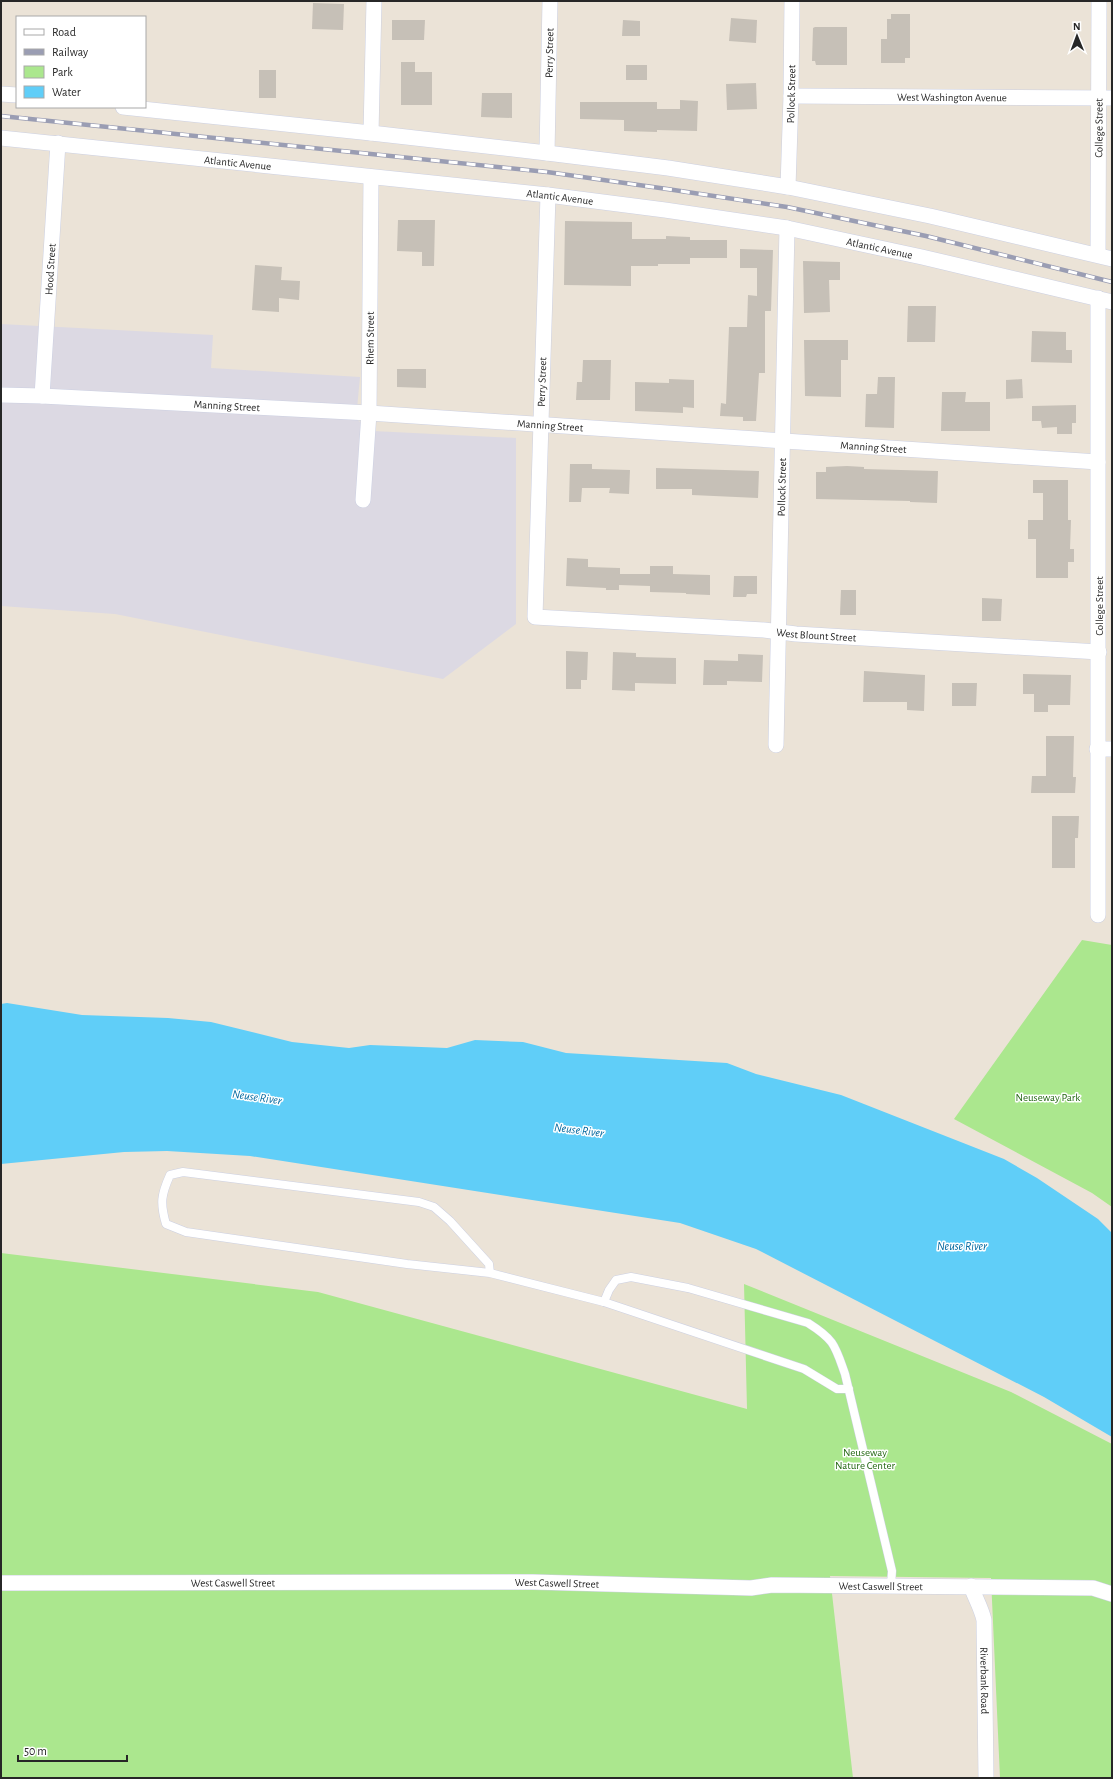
<svg xmlns="http://www.w3.org/2000/svg" width="1113" height="1779" font-family="'Alegreya Sans',sans-serif">
  <style>
    .industrial { fill: #dcd9e3 }
    .green { fill: #abe78e }
    .water { fill: #60cef8 }
    .building { fill: #c6c0b7 }
    .lines { fill: none; stroke-linecap: round; stroke-linejoin: round }
    .service-casing { stroke: #ccd0e2; stroke-width: 9 }
    .minor-casing { stroke: #ccd0e2; stroke-width: 16 }
    .service { stroke: #fff; stroke-width: 8 }
    .minor { stroke: #fff; stroke-width: 15 }
    .rail-casing { stroke: #9a9db3; stroke-width: 4.5 }
    .rail { stroke: #fff; stroke-width: 3; stroke-dasharray: 9; stroke-linecap: butt }
    .labels { text-anchor: middle; dominant-baseline: central; stroke-width: 3; stroke-linejoin: round; paint-order: stroke }
    .street-label { font-size: 11px; fill: #272727; stroke: #fff }
    .park-label { font-size: 11px; fill: #246813; stroke: #fff }
    .water-label { font-size: 12px; font-style: italic; fill: #03689f; stroke: #fff }
  </style>
  <rect width="100%" height="100%" fill="#ebe3d7"/>
  <!-- industrial -->
  <path class="industrial" d="M1 324 213 335 211 368 360 377 356 419 373 431 516 438V624L443 679 115 614 1 606Z"/>
  <!-- green -->
  <g class="green">
    <path d="M1082 940 1112 945V1207L1092 1193 954 1119Z"/>
    <path d="M1 1253 318 1292 747 1409 744 1284 1011 1392 1112 1444V1778H1000L991 1578 830 1576 853 1778H1Z"/>
  </g>
  <!-- water -->
  <path class="water" d="M7 1003 82 1015 168 1018 211 1022 292 1042 349 1048 370 1045 447 1048 475 1040 523 1042 566 1053 727 1063 756 1074 841 1095 1004 1159 1037 1178 1098 1219 1112 1233V1437L1044 1397 756 1249 680 1223 250 1156 167 1151 124 1152 1 1164V1004Z"/>
  <!-- building -->
  <g class="building">
    <path d="M313 3 344 4 343 30 312 29Z"/>
    <path d="M891 14H910V58H905V63H881V39H887V19H891Z"/>
    <path d="M731 18 757 20 756 43 729 41Z"/>
    <path d="M392 20H425L424 40H392Z"/>
    <path d="M623 20 640 21V36H622Z"/>
    <path d="M815 27H847V65H816L815 61H812L813 28Z"/>
    <path d="M401 62H415V72H432V105H401Z"/>
    <rect x="626" y="65" width="21" height="15"/>
    <rect x="259" y="70" width="17" height="28"/>
    <path d="M756 83 757 109 727 110 726 84Z"/>
    <path d="M482 93H512V118L481 117Z"/>
    <path d="M680 100 698 101 697 131 657 130V132L624 131V120L580 119V102H657V109H680Z"/>
    <path d="M398 220H435L434 266H422V252L397 251Z"/>
    <path d="M565 221 632 222V239H666V236L690 237V240H727V258H690V264H658V266H631V286L564 285Z"/>
    <path d="M740 249 773 250 771 311H765V373H759L756 421H743V417L720 416 721 403 726 404 729 327H747L748 295 757 296V268H740Z"/>
    <path d="M803 261 840 262V280H829L830 312 804 313Z"/>
    <path d="M255 265 282 267 281 280 300 281 299 300 279 298V312L252 310Z"/>
    <path d="M908 306H936L935 342H907Z"/>
    <path d="M1032 331 1066 332V350H1072V363L1031 362Z"/>
    <path d="M804 340H848V360H841V397L805 396Z"/>
    <path d="M583 360H611L610 400H576L577 382H582Z"/>
    <path d="M397 369H426V388L397 387Z"/>
    <path d="M878 377H895L894 428 865 427 866 394H877Z"/>
    <path d="M669 379 694 380V408L683 407V413L635 411V382L669 383Z"/>
    <path d="M1022 379 1023 398 1006 399V380Z"/>
    <path d="M942 392H966L965 402H990V431H941Z"/>
    <path d="M1076 405V423H1072V434H1057V427L1042 428 1041 421H1032V406Z"/>
    <path d="M570 464H592V469L630 470 629 494 609 493 610 488H582L581 502H569Z"/>
    <path d="M847 466 864 467V469L938 471 937 503 910 502V501L816 499V472H826V467Z"/>
    <path d="M656 468 759 471 758 498 692 495V489H656Z"/>
    <path d="M1033 480H1068V520H1071L1070 549H1074V562H1068V578H1036V539H1028V520H1043V493H1033Z"/>
    <path d="M567 558 588 559V567L620 568V574H650V566H673V574L710 575V595L686 594V593L650 592V586L619 585V590H606V588L566 586Z"/>
    <path d="M734 576H757V594H747L746 597H733Z"/>
    <path d="M841 590H856V615H840Z"/>
    <path d="M982 598 1002 599 1001 621H982Z"/>
    <path d="M566 651 588 652 587 680H581V689H566Z"/>
    <path d="M613 652 636 653V657L676 658V684L635 683V691L612 690Z"/>
    <path d="M738 654 763 655 762 682 727 681V685H703L704 660 738 661Z"/>
    <path d="M864 671 925 675 924 711 907 710V702H863Z"/>
    <path d="M1023 674 1071 675 1070 705H1048V712H1034V694H1023Z"/>
    <path d="M952 683H977L976 706H952Z"/>
    <path d="M1046 736H1074L1073 777H1076L1075 793H1031L1032 776H1046Z"/>
    <path d="M1052 816H1079L1078 838H1075V868H1052Z"/>
  </g>
  <g class="lines">
    <defs>
      <g id="service">
        <path d="M490 1273 489 1264 450 1221 434 1207 419 1202 183 1172 170 1175C161 1195 160 1203 166 1224L186 1232 407 1264 490 1273 604 1302"/>
        <path d="M849 1389H837L804 1369 604 1302 609 1290 616 1280 631 1277 688 1288 808 1323C835 1340 835 1346 845 1374L892 1571 891 1585"/>
      </g>
      <g id="minor">
        <path d="M1 94 17 95"/>
        <path id="s1" d="M791 96 1112 98"/>
        <path d="M123 107 371 133 547 153 668 168 788 187 930 216 1112 259"/>
        <path d="M371 133 374 1"/>
        <path id="s2" d="M1 138 548 195 665 210 787 228 922 257 1112 302"/>
        <path id="s3" d="M547 153 550 1"/>
        <path id="s4" d="M788 187 791 96 792 1"/>
        <path id="s5" d="M548 195 535 617 764 630 796 634 1099 652"/>
        <path id="s6" d="M1098 255 1099 1"/>
        <path d="M1098 298V915"/>
        <path id="s7" d="M1 395 42 396 369 413 1098 462"/>
        <path id="s8" d="M42 396 58 143"/>
        <path id="s9" d="M363 500 369 413 371 177"/>
        <path id="s10" d="M776 745 787 228"/>
        <path d="M1097 749H1112"/>
        <path id="s11" d="M1 1583 533 1582 751 1588 772 1585 1093 1588 1112 1594"/>
        <path id="s12" d="M971 1586C975 1598 981 1607 984 1620L986 1778"/>
      </g>
    </defs>
    <!-- service casing -->
    <use href="#service" class="service-casing"/>
    <!-- minor casing -->
    <use href="#minor" class="minor-casing"/>
    <!-- service -->
    <use href="#service" class="service"/>
    <!-- minor -->
    <use href="#minor" class="minor"/>
    <defs>
      <path id="rail" d="M1 116 547 172 667 189 787 207 926 236 1112 282"/>
    </defs>
    <!-- rail casing -->
    <use href="#rail" class="rail-casing"/>
    <!-- rail -->
    <use href="#rail" class="rail"/>
  </g>
  <g class="labels">
    <!-- street labels -->
    <g class="street-label">
      <text stroke="none"><textPath href="#s3" startOffset="100">Perry Street</textPath></text>
      <text stroke="none"><textPath href="#s4" startOffset="93">Pollock Street</textPath></text>
      <text stroke="none"><textPath href="#s1" startOffset="161">West Washington Avenue</textPath></text>
      <text stroke="none"><textPath href="#s6" startOffset="127">College Street</textPath></text>
      <text stroke="none"><textPath href="#s2" startOffset="238">Atlantic Avenue</textPath></text>
      <text stroke="none"><textPath href="#s2" startOffset="562">Atlantic Avenue</textPath></text>
      <text stroke="none"><textPath href="#s2" startOffset="886">Atlantic Avenue</textPath></text>
      <text stroke="none"><textPath href="#s8" startOffset="127">Hood Street</textPath></text>
      <text stroke="none"><textPath href="#s9" startOffset="162">Rhem Street</textPath></text>
      <text transform="translate(542 382) rotate(-88)">Perry Street</text>
      <text stroke="none"><textPath href="#s7" startOffset="226">Manning Street</textPath></text>
      <text stroke="none"><textPath href="#s7" startOffset="550">Manning Street</textPath></text>
      <text stroke="none"><textPath href="#s7" startOffset="874">Manning Street</textPath></text>
      <text stroke="none"><textPath href="#s10" startOffset="258">Pollock Street</textPath></text>
      <text transform="translate(1099 606) rotate(-90)">College Street</text>
      <text stroke="none"><textPath href="#s5" startOffset="704">West Blount Street</textPath></text>
      <text stroke="none"><textPath href="#s11" startOffset="232">West Caswell Street</textPath></text>
      <text stroke="none"><textPath href="#s11" startOffset="556">West Caswell Street</textPath></text>
      <text stroke="none"><textPath href="#s11" startOffset="880">West Caswell Street</textPath></text>
      <text stroke="none"><textPath href="#s12" startOffset="97">Riverbank Road</textPath></text>
    </g>
    <!-- park labels -->
    <g class="park-label">
      <text x="1048" y="1097">Neuseway Park</text>
      <text x="865" y="1452">Neuseway<tspan x="865" dy="13">Nature Center</tspan></text>
    </g>
    <!-- water labels -->
    <g class="water-label">
      <text transform="translate(257 1097) rotate(8)">Neuse River</text>
      <text transform="translate(579 1130) rotate(7)">Neuse River</text>
      <text x="962" y="1246">Neuse River</text>
    </g>
  </g>
  <!-- border -->
  <rect width="1113" height="1779" fill="none" stroke="#272727" stroke-width="4"/>
  <!-- legend -->
  <rect x="16" y="16" width="130" height="92" fill="#ffffff" stroke="#a9a9a9"/>
  <rect x="24" y="29" width="20" height="6" fill="#ffffff" stroke="#a9a9a9"/>
  <text x="52" y="36" font-size="12" fill="#272727">Road</text>
  <rect x="24" y="49" width="20" height="6" fill="#9a9db3" stroke="#a9a9a9"/>
  <text x="52" y="56" font-size="12" fill="#272727">Railway</text>
  <rect x="24" y="66" width="20" height="12" fill="#abe78e" stroke="#a9a9a9"/>
  <text x="52" y="76" font-size="12" fill="#272727">Park</text>
  <rect x="24" y="86" width="20" height="12" fill="#60cef8" stroke="#a9a9a9"/>
  <text x="52" y="96" font-size="12" fill="#272727">Water</text>
  <!-- north arrow -->
  <g transform="translate(1077 36) rotate(359)" stroke="#ffffff" stroke-width="3" paint-order="stroke">
  <path d="M0-3L7 15L0 10L-7 15Z" fill="#272727"/>
  <text y="-6" font-size="11" font-weight="bold" text-anchor="middle" fill="#272727">N</text>
  </g>
  <!-- scale -->
  <path d="M18 1755v6h109v-6" fill="none" stroke="#272727" stroke-width="2"/>
  <text x="24" y="1755" font-size="12" fill="#272727" stroke="#ffffff" stroke-width="3" paint-order="stroke">50 m</text>
</svg>
